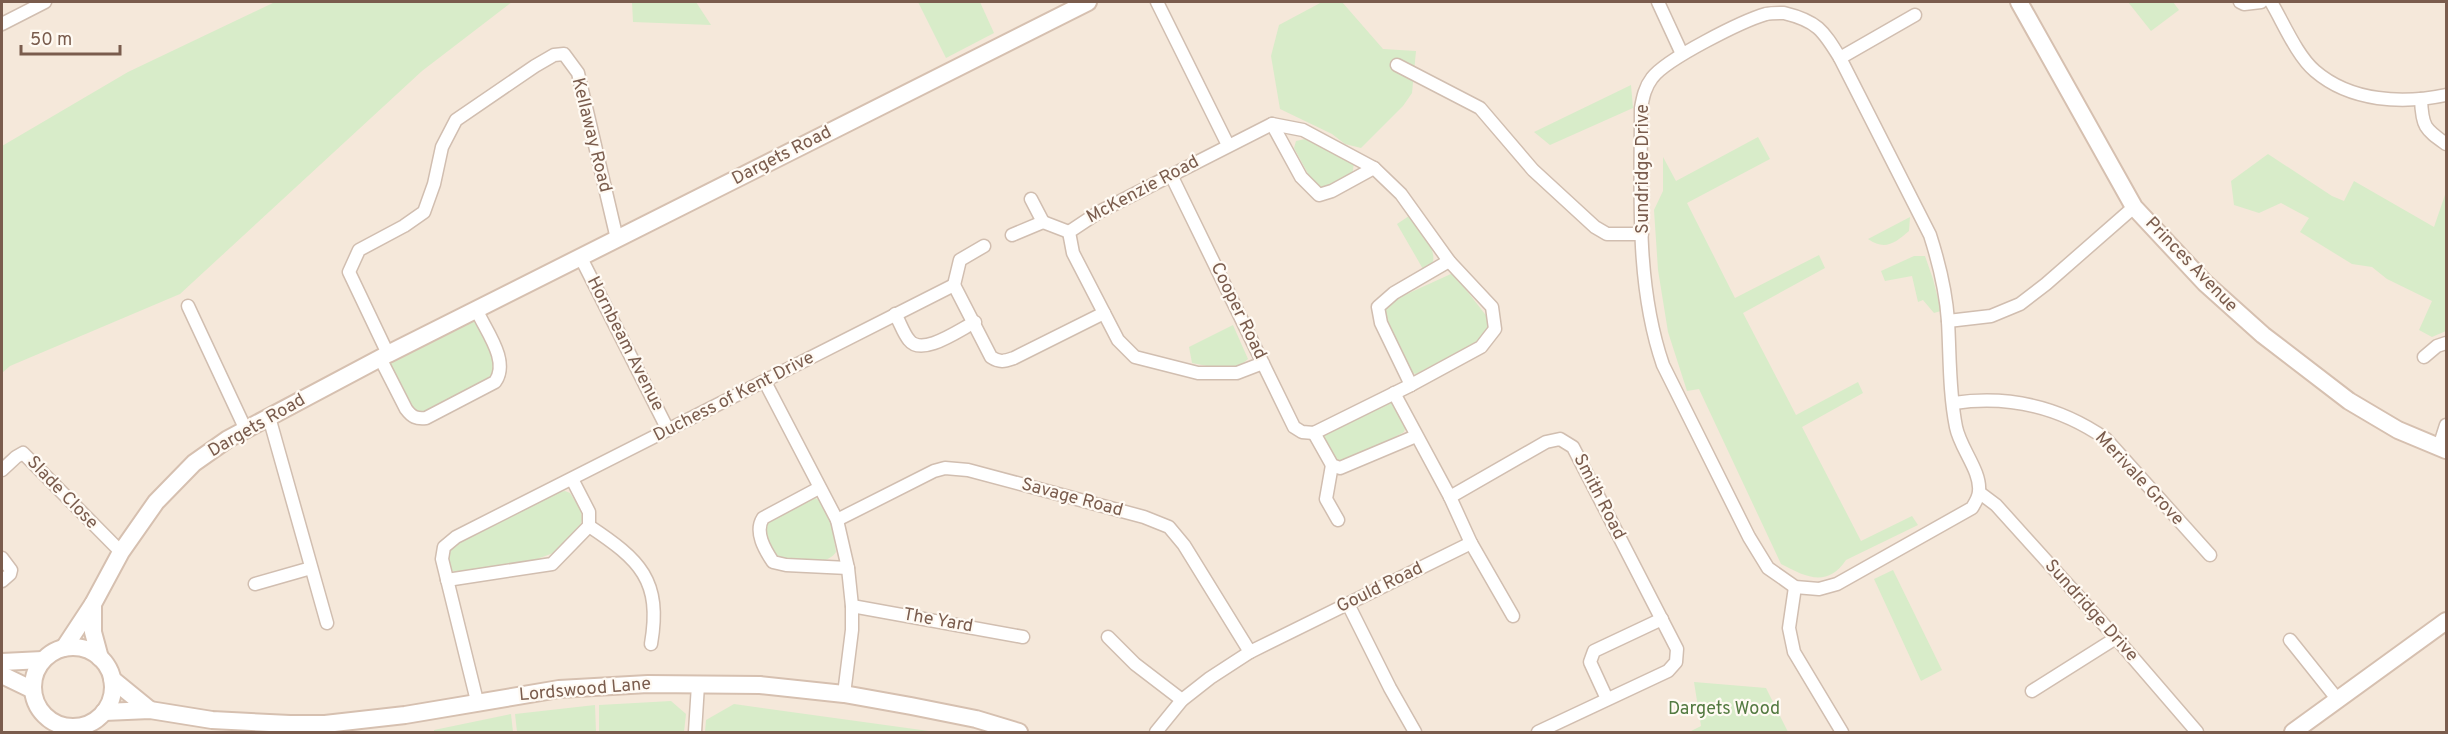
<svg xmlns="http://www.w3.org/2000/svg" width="2448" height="734" font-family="Overpass,sans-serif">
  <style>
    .residential { fill: #f5e8da }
    .green { fill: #d8ecc9 }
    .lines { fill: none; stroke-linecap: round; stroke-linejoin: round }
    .street-casing { stroke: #d1beb0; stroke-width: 15 }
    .secondary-casing { stroke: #d6c0b0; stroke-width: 20 }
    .street { stroke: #fff; stroke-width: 12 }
    .secondary { stroke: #fff; stroke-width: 16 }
    .labels { text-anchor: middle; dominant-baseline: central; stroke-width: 4.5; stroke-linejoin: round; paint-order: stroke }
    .street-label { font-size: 18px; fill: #7a5c4d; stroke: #fffaf3 }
    .park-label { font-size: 18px; fill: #537a41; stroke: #fffaf3 }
  </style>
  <rect width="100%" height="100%" fill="#fdf6ec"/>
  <!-- residential -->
  <rect class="residential" x="2" y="2" width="2444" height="730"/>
  <!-- green -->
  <g class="green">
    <path d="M275 2H512L422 71 180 294 10 366 2 373V146L128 72Z"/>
    <path d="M632 2H696L711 25 633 22Z"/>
    <path d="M918 2H980L994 33 946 58Z"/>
    <path d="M1322 2H1342L1383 49 1416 51 1412 93 1403 106 1361 148 1345 144 1332 134 1280 109 1271 56 1279 25Z"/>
    <path d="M2128 2H2173L2179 10 2151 31Z"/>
    <path d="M1631 85 1633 108 1550 145 1534 132Z"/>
    <path d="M1758 137 1770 159 1687 203 1735 298 1819 255 1825 268 1743 313 1796 415 1858 382 1863 393 1802 427 1861 541 1912 516 1918 525 1846 560C1827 588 1806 577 1781 564L1699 389 1687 391 1668 332 1658 270 1654 210 1663 191V157L1676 181Z"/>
    <path d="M1305 139 1354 163 1352 176 1321 190 1314 185 1294 148 1296 141Z"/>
    <path d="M2268 154 2332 196 2344 201 2354 181 2434 227 2446 192V331L2432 337 2419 330 2432 301 2387 279 2372 267 2352 264 2300 232 2309 218 2281 203 2259 213 2234 205 2231 181Z"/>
    <path d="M1409 216C1419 231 1442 251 1430 268L1423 269 1397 224Z"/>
    <path d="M1910 217 1909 231C1895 243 1885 251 1868 239Z"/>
    <path d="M1914 256H1925L1933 279 1941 311 1934 313 1923 300 1918 302 1912 276 1885 281 1881 271Z"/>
    <path d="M1453 273 1488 318V330L1480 340 1416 374 1408 372 1384 324 1385 304Z"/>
    <path d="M477 311 500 375 417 419 380 358Z"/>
    <path d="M1233 325 1248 359 1236 369H1222L1192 363 1189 347Z"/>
    <path d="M1391 402 1398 405 1406 426 1404 432 1348 463 1339 465 1324 439 1325 431Z"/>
    <path d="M565 491 570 493 581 510 582 520 579 529 556 552 529 562 456 573 450 569 447 554 457 543 560 492Z"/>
    <path d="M815 498 822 501 832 526 836 552C825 569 791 560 774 557L766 536 767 523Z"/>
    <path d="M1893 570 1942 670 1921 681 1874 579Z"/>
    <path d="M1694 682 1766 688 1788 732H1689L1701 726Z"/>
    <path d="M671 701 686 714 684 732H599V705Z"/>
    <path d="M734 704 936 732H705L706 720Z"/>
    <path d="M595 705 596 732H517L515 714Z"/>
    <path d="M511 714 513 732H434V730Z"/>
  </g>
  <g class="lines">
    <defs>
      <g id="street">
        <path d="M1157 2 1228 145"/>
        <path d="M1658 2 1682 54"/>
        <path d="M2240 2 2244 4 2261 2"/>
        <path d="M2271 2C2283 22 2297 56 2315 71 2351 102 2403 104 2446 95"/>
        <path d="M1784 13C1817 21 1823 30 1840 58L1930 235C1939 263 1946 291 1948 321 1950 356 1949 392 1956 427 1960 448 1981 471 1979 491 1979 497 1975 503 1972 508L1837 584 1819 589 1795 587 1768 568 1749 537 1663 365C1635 284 1641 192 1641 108 1643 97 1645 87 1652 78 1666 59 1742 21 1766 14 1771 13 1778 13 1784 13Z"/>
        <path d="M2 24 45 2"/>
        <path d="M1840 58 1915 15"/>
        <path d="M1397 65 1480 108 1533 170 1595 227 1607 234H1642"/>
        <path d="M2421 99C2422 127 2425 129 2446 144"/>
        <path d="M1272 124 1301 177 1319 195 1332 191 1374 168"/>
        <path d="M1171 175 1294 427 1302 432 1314 433 1411 385 1481 347 1495 329 1492 307 1449 261 1401 194 1374 168 1303 130 1272 124 1099 212 1069 232 1073 253 1118 340 1135 357 1198 373H1237L1263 363"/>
        <path d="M1043 222 1069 232"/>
        <path d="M1012 235 1043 222 1031 199"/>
        <path d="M581 258 668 430"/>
        <path d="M954 285 960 260 984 246"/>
        <path d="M188 306 245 428"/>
        <path d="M895 314C900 322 903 333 909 340 922 357 959 330 975 322"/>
        <path d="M1948 321 1991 316 2020 304 2046 284 2134 207"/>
        <path d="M388 354 349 272 359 250 404 226 424 212 434 184 442 147 456 120 535 66 554 55 564 54 578 73 617 239"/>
        <path d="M2424 357 2437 346 2446 343"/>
        <path d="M380 358 406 409C412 417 416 419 426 418L495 382C510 361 486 331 477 311"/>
        <path d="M765 382 837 520 848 568 852 606V630L844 694"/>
        <path d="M1411 385 1381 323 1378 307 1394 293 1449 261"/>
        <path d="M1954 403C2009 395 2060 407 2106 439L2210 555"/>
        <path d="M269 417 327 623"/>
        <path d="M1314 433 1332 465 1340 468 1416 436"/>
        <path d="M2439 447 2446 425"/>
        <path d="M1332 465 1326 499 1338 520"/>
        <path d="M2 470 16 457 23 453 121 552"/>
        <path d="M819 488 763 518C754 532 765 550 773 562L786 565 848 568"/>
        <path d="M1980 493 1996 505 2116 638 2197 732"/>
        <path d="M1450 497 1546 442 1560 439 1573 447 1677 649 1676 662 1668 671 1538 732"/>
        <path d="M837 520 934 471 945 468 968 470 1144 517 1169 527 1184 545 1250 652"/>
        <path d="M589 526C640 560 662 580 651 644"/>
        <path d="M1471 543 1513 616"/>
        <path d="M2 558 11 570 10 574 2 581"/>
        <path d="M447 580 552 564 589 526V512L572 479"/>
        <path d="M255 584 311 568"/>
        <path d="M1795 587 1789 628 1794 652 1842 732"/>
        <path d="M1348 604 1390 688 1415 732"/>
        <path d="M852 606 1023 637"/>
        <path d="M1108 637 1135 664 1182 700"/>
        <path d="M2290 640 2338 700"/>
        <path d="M2032 691 2116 638"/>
        <path d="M1607 699 1590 662 1594 651 1662 619"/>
        <path d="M477 701 442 559 444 547 456 537 954 285 991 357C1000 363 1005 361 1014 358L1104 313"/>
        <path d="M695 732 698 685"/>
        <path d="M1156 732 1182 700 1210 678 1250 652 1471 543 1450 497 1394 393"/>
      </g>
      <g id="secondary">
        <path d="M2019 2 2134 207 2205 283 2263 335 2349 401 2398 430 2446 450"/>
        <path d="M93 604V632L100 658"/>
        <circle cx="73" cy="687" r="40"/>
        <path d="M64 648 93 604 121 552 156 502 194 463 228 439 388 354 1088 2"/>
        <path d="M2 662 43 660"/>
        <path d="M2 675 33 690"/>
        <path d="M112 679 150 710"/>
        <path d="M104 712 150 710 212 720 290 724H325L405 715 559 689 648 684 760 685 844 694 911 706 976 719 1019 732"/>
        <path d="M2293 732 2446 621"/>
      </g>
    </defs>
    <!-- street casing -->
    <use href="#street" class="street-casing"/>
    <!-- secondary casing -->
    <use href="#secondary" class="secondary-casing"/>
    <!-- street -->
    <use href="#street" class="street"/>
    <!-- secondary -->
    <use href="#secondary" class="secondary"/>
  </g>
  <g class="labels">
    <!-- street labels -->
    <g class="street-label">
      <text transform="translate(591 135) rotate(76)">Kellaway Road</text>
      <text transform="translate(782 156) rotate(-27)">Dargets Road</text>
      <text transform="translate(1643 169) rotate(-90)">Sundridge Drive</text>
      <text transform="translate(1143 190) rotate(-28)">McKenzie Road</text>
      <text transform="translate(2191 265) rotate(46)">Princes Avenue</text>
      <text transform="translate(1238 311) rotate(64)">Cooper Road</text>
      <text transform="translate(625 344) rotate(63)">Hornbeam Avenue</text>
      <text transform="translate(734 397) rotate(-27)">Duchess of Kent Drive</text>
      <text transform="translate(257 426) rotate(-30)">Dargets Road</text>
      <text transform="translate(2139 479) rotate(47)">Merivale Grove</text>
      <text transform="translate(62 493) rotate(46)">Slade Close</text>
      <text transform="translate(1599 497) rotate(63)">Smith Road</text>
      <text transform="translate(1072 498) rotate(15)">Savage Road</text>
      <text transform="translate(1380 588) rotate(-26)">Gould Road</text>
      <text transform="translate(2091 611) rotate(48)">Sundridge Drive</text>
      <text transform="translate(938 621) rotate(10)">The Yard</text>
      <text transform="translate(585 690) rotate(-5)">Lordswood Lane</text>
    </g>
    <!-- park labels -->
    <g class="park-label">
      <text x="1724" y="709">Dargets Wood</text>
    </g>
  </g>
  <!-- border -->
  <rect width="2448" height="734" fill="none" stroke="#7a5c4d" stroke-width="6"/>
  <!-- scale -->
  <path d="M21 45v9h99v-9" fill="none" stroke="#7a5c4d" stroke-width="3"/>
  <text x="30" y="45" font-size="18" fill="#7a5c4d" stroke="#fffaf3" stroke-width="4.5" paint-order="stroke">50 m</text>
</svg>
